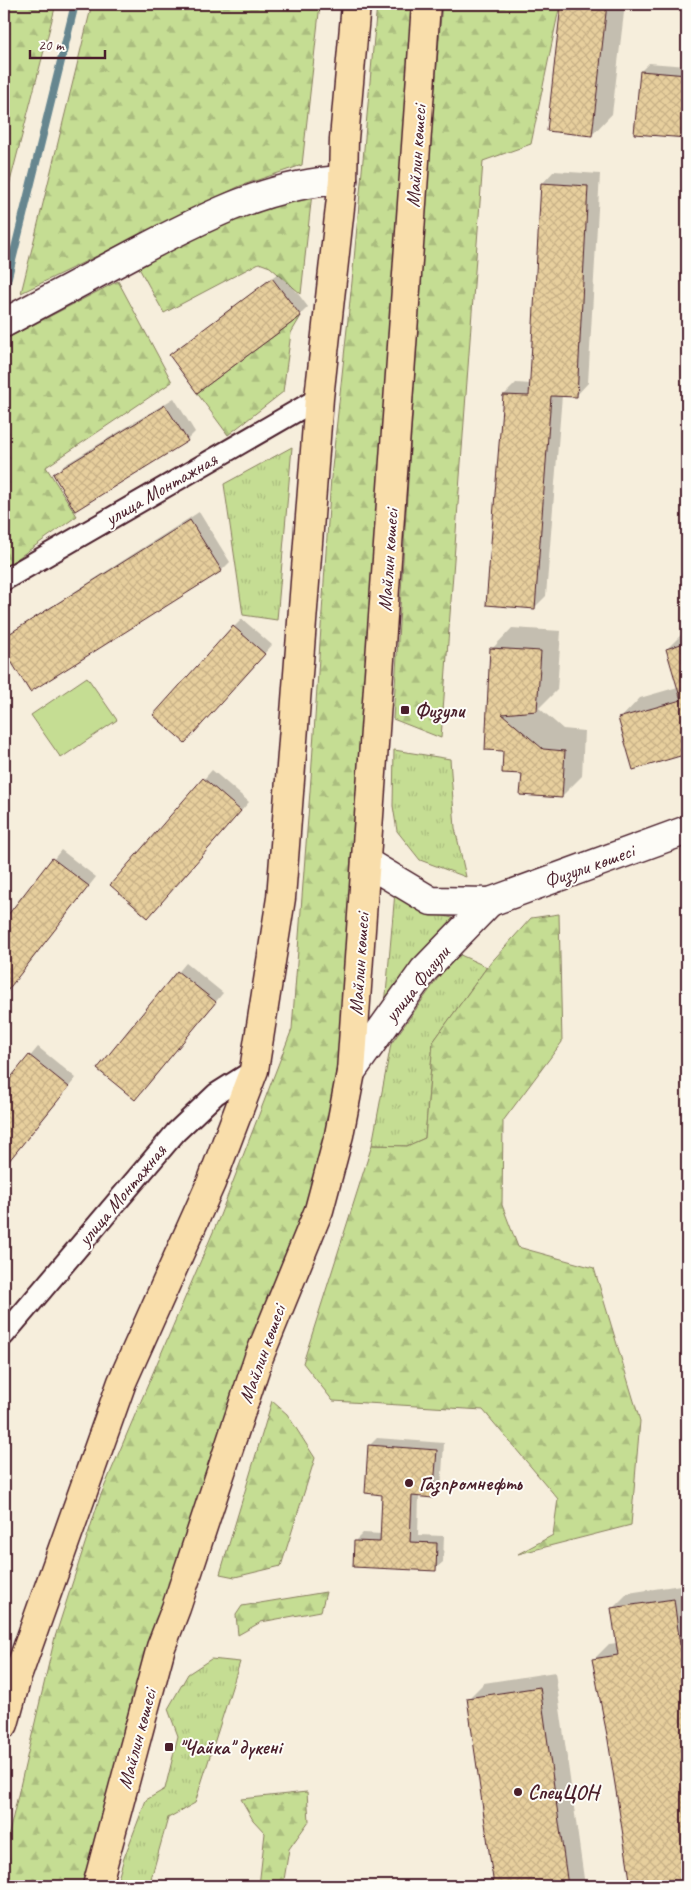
<svg xmlns="http://www.w3.org/2000/svg" width="691" height="1890" font-family="Caveat,sans-serif">
  <style>
    .grass { fill: url(#grass-tufts); stroke: #887e5f }
    .forest { fill: url(#forest-firs); stroke: #887e5f }
    .park { fill: #c5dd93; stroke: #887e5f }
    .shadow { fill: #0003 }
    .lines { fill: none; stroke-linecap: round; stroke-linejoin: round }
    .stream { stroke: #66868f; stroke-width: 8 }
    .building { fill: url(#building-cross-hatch); stroke: #4a1f2b }
    .street-casing { stroke: #4a1f2b; stroke-width: 24 }
    .secondary-casing { stroke: #4a1f2b; stroke-width: 31 }
    .primary-casing { stroke: #4a1f2b; stroke-width: 31 }
    .street { stroke: #fdfcf7; stroke-width: 20 }
    .secondary { stroke: #fdfcf7; stroke-width: 28 }
    .primary { stroke: #f9deab; stroke-width: 28 }
    .poi-dot { fill: #4a1f2b; stroke: #fdfcf7; stroke-width: 2 }
    .labels { text-anchor: middle; dominant-baseline: central; stroke-width: 4; stroke-linejoin: round; paint-order: stroke }
    .street-label { font-size: 20px; fill: #4a1f2b; stroke: #fdfcf7 }
    .poi-label { font-size: 20px; font-weight: bold; fill: #4a1f2b; stroke: #fdfcf7; text-anchor: start }
  </style>
  <defs>
    <pattern id="grass-tufts" width="24" height="20" patternUnits="userSpaceOnUse" patternTransform="scale(1.25)"><rect width="24" height="20" fill="#c5dd93"/><path d="M3 7l-1-3M5 7V3M7 7l1-3M15 17l-1-3M17 17v-4M19 17l1-3" fill="none" stroke="#abbd7f"/></pattern>
    <pattern id="forest-firs" width="22" height="20" patternUnits="userSpaceOnUse" patternTransform="scale(1.25)"><rect width="22" height="20" fill="#c5dd93"/><path d="M5 1l3.5 6h-7zM16 11l3.5 6h-7z" fill="#abbd7f"/></pattern>
    <pattern id="building-cross-hatch" width="8" height="8" patternUnits="userSpaceOnUse" patternTransform="scale(1.25)"><rect width="8" height="8" fill="#e7cf9d"/><path d="M0 0l8 8M0 8l8-8" fill="none" stroke="#c8b187"/></pattern>
  </defs>
  <rect width="100%" height="100%" fill="#f6eedc"/>
  <filter id="ink" filterUnits="userSpaceOnUse"><feTurbulence type="fractalNoise" baseFrequency=".02" numOctaves="2"/><feDisplacementMap in="SourceGraphic" scale="10" xChannelSelector="R" yChannelSelector="G"/><feConvolveMatrix kernelMatrix="1 2 1 2 8 2 1 2 1" color-interpolation-filters="sRGB"/></filter>
  <g filter="url(#ink)">
    <!-- grass -->
    <g class="grass">
      <path d="M292 447 277 620 243 615 224 484Z"/>
      <path d="M394 750 450 759 455 828 466 877 420 860 397 831 393 806Z"/>
      <path d="M395 892 425 911 460 920 385 1006Z"/>
      <path d="M456 953 487 967 433 1042 425 1138 407 1146 372 1145 391 1044Z"/>
      <path d="M211 1659 240 1662 195 1803 168 1818 149 1886H116L124 1858 146 1800 165 1789 178 1736 168 1709 188 1674Z"/>
    </g>
    <!-- forest -->
    <g class="forest">
      <path d="M4 4H56L4 205Z"/>
      <path d="M92 4H320L302 165 240 186 21 293Z"/>
      <path d="M377 4H414L342 1069 302 1221 249 1353 125 1726 83 1886H4V1855L55 1637 100 1497 219 1218 292 1029 311 778 331 477 352 282Z"/>
      <path d="M442 4H560L531 144 483 161 441 738 393 719 427 180Z"/>
      <path d="M312 193 301 294 270 267 259 263 164 313 135 261 210 222Z"/>
      <path d="M118 281 172 382 46 467 77 516 4 568V340Z"/>
      <path d="M301 316 291 333 283 392 228 435 197 393Z"/>
      <path d="M559 914 562 1042 503 1121 502 1205 518 1247 594 1268 640 1421 631 1525 518 1554 553 1535 558 1499 483 1410 333 1401 303 1363 372 1145 407 1146 425 1138 433 1042 487 967 531 918Z"/>
      <path d="M272 1401 287 1414 315 1458 281 1566 235 1577 220 1574Z"/>
      <path d="M326 1592 321 1611 261 1622 238 1635 236 1615 242 1606Z"/>
      <path d="M307 1792 309 1821 289 1849 283 1886H259L265 1833 253 1820 241 1799Z"/>
    </g>
    <!-- park -->
    <path class="park" d="M87 677 117 720 61 758 31 715Z"/>
    <!-- shadow -->
    <g class="shadow">
      <path d="M563 4H625L612 114 592 135 549 130Z"/>
      <path d="M649 63 687 66V137L636 132 641 71Z"/>
      <path d="M554 171 600 174 588 383 576 396 562 395 546 596 534 608 504 395 516 383 531 384 542 184Z"/>
      <path d="M281 271 308 307 300 315 170 355 179 347Z"/>
      <path d="M174 398 195 432 187 440 54 475 63 466Z"/>
      <path d="M199 512 230 562 222 570 31 690 4 648V637Z"/>
      <path d="M242 619 272 645 193 733 234 627Z"/>
      <path d="M512 628 561 631 557 690 539 708 563 729 584 731 582 776 562 796 523 773 505 750 492 649Z"/>
      <path d="M687 629V753L634 768 620 719 640 698 678 687 667 649Z"/>
      <path d="M212 770 249 802 156 908 112 885Z"/>
      <path d="M61 850 96 877 4 995V922Z"/>
      <path d="M186 963 223 993 135 1099 98 1069Z"/>
      <path d="M38 1047 76 1078 4 1167V1088Z"/>
      <path d="M377 1438 444 1443 441 1489 433 1497 419 1495 418 1535 444 1536 443 1562 435 1569 355 1541 363 1533 382 1534 383 1494 369 1446Z"/>
      <path d="M687 1584V1886H632L609 1740 594 1659 609 1644 617 1643 612 1609 628 1593Z"/>
      <path d="M555 1672 585 1886H495L469 1698 484 1683Z"/>
    </g>
    <g class="lines">
      <!-- stream -->
      <path class="stream" d="M4 293 75 4"/>
    </g>
    <!-- building -->
    <g class="building">
      <path d="M561 4H607L592 136 547 131Z"/>
      <path d="M640 71 687 75V138L634 134Z"/>
      <path d="M541 183 588 186 577 397 551 396 535 609 486 605 503 395 529 396Z"/>
      <path d="M272 278 301 316 197 393 169 355Z"/>
      <path d="M165 405 188 441 75 511 53 474Z"/>
      <path d="M190 520 222 571 30 692 4 650V637Z"/>
      <path d="M233 626 265 654 185 743 153 715Z"/>
      <path d="M687 642V754L633 770 618 718 681 700 666 649Z"/>
      <path d="M490 648 541 651 537 711 502 714 543 749 565 751 562 798 520 795 522 774 502 773 503 751 485 750Z"/>
      <path d="M203 778 241 811 148 918 110 885Z"/>
      <path d="M52 858 89 886 4 995V920Z"/>
      <path d="M177 971 216 1002 135 1100 97 1069Z"/>
      <path d="M29 1055 69 1087 4 1167V1086Z"/>
      <path d="M368 1445 437 1450 433 1498 412 1496 410 1542 437 1543 436 1571 353 1567 354 1541 380 1542 382 1495 365 1493Z"/>
      <path d="M674 1599 680 1645 687 1644V1886H631L608 1740 592 1659 618 1655 611 1608Z"/>
      <path d="M540 1687 568 1886H494L467 1698Z"/>
    </g>
    <g class="lines">
      <defs>
        <g id="street">
          <path d="M4 580 319 398"/>
          <path d="M4 1335 176 1132 216 1094 254 1070"/>
        </g>
        <g id="secondary">
          <path d="M4 323C49 299 94 275 139 251 205 217 267 184 343 180"/>
          <path d="M366 862 431 901 490 902 687 830"/>
          <path d="M351 1072 424 970 490 902"/>
        </g>
        <g id="primary">
          <path d="M4 1724 17 1677 122 1382 211 1183 254 1070 281 898 319 398 343 180 344 139 356 4"/>
          <path d="M97 1886 161 1647 176 1608 259 1357 319 1210 339 1135 351 1072 426 4"/>
        </g>
      </defs>
      <!-- street casing -->
      <use href="#street" class="street-casing"/>
      <!-- secondary casing -->
      <use href="#secondary" class="secondary-casing"/>
      <!-- primary casing -->
      <use href="#primary" class="primary-casing"/>
      <!-- street -->
      <use href="#street" class="street"/>
      <!-- secondary -->
      <use href="#secondary" class="secondary"/>
      <!-- primary -->
      <use href="#primary" class="primary"/>
    </g>
  </g>
  <!-- markers -->
  <g class="poi-dot">
    <rect x="400" y="705" width="10" height="10" rx="2.5"/>
    <circle cx="409" cy="1483" r="5"/>
    <rect x="164" y="1742" width="10" height="10" rx="2.5"/>
    <circle cx="518" cy="1792" r="5"/>
  </g>
  <g class="labels">
    <!-- street labels -->
    <g class="street-label">
      <text transform="translate(416 156) rotate(-86)">Майлин көшесі</text>
      <text transform="translate(161 489) rotate(-30)">улица Монтажная</text>
      <text transform="translate(388 560) rotate(-86)">Майлин көшесі</text>
      <text transform="translate(589 866) rotate(-20)">Физули көшесі</text>
      <text transform="translate(359 964) rotate(-86)">Майлин көшесі</text>
      <text transform="translate(417 984) rotate(-51)">улица Физули</text>
      <text transform="translate(122 1195) rotate(-50)">улица Монтажная</text>
      <text transform="translate(262 1354) rotate(-70)">Майлин көшесі</text>
      <text transform="translate(137 1739) rotate(-75)">Майлин көшесі</text>
    </g>
    <!-- poi labels -->
    <g class="poi-label">
      <text x="415" y="710">Физули</text>
      <text x="419" y="1483">Газпромнефть</text>
      <text x="179" y="1747">"Чайка" дүкені</text>
      <text x="528" y="1792">СпецЦОН</text>
    </g>
  </g>
  <!-- margin -->
  <rect width="691" height="1890" fill="none" stroke="#fdfcf7" stroke-width="20"/>
  <rect x="10" y="10" width="671" height="1870" fill="none" stroke="#4a1f2b" stroke-width="2" filter="url(#ink)"/>
  <!-- scale -->
  <path d="M30 50v8h75v-8" fill="none" stroke="#4a1f2b" stroke-width="2.5"/>
  <text x="38" y="50" font-size="15" fill="#4a1f2b" stroke="#fdfcf7" stroke-width="4" paint-order="stroke">20 m</text>
</svg>
